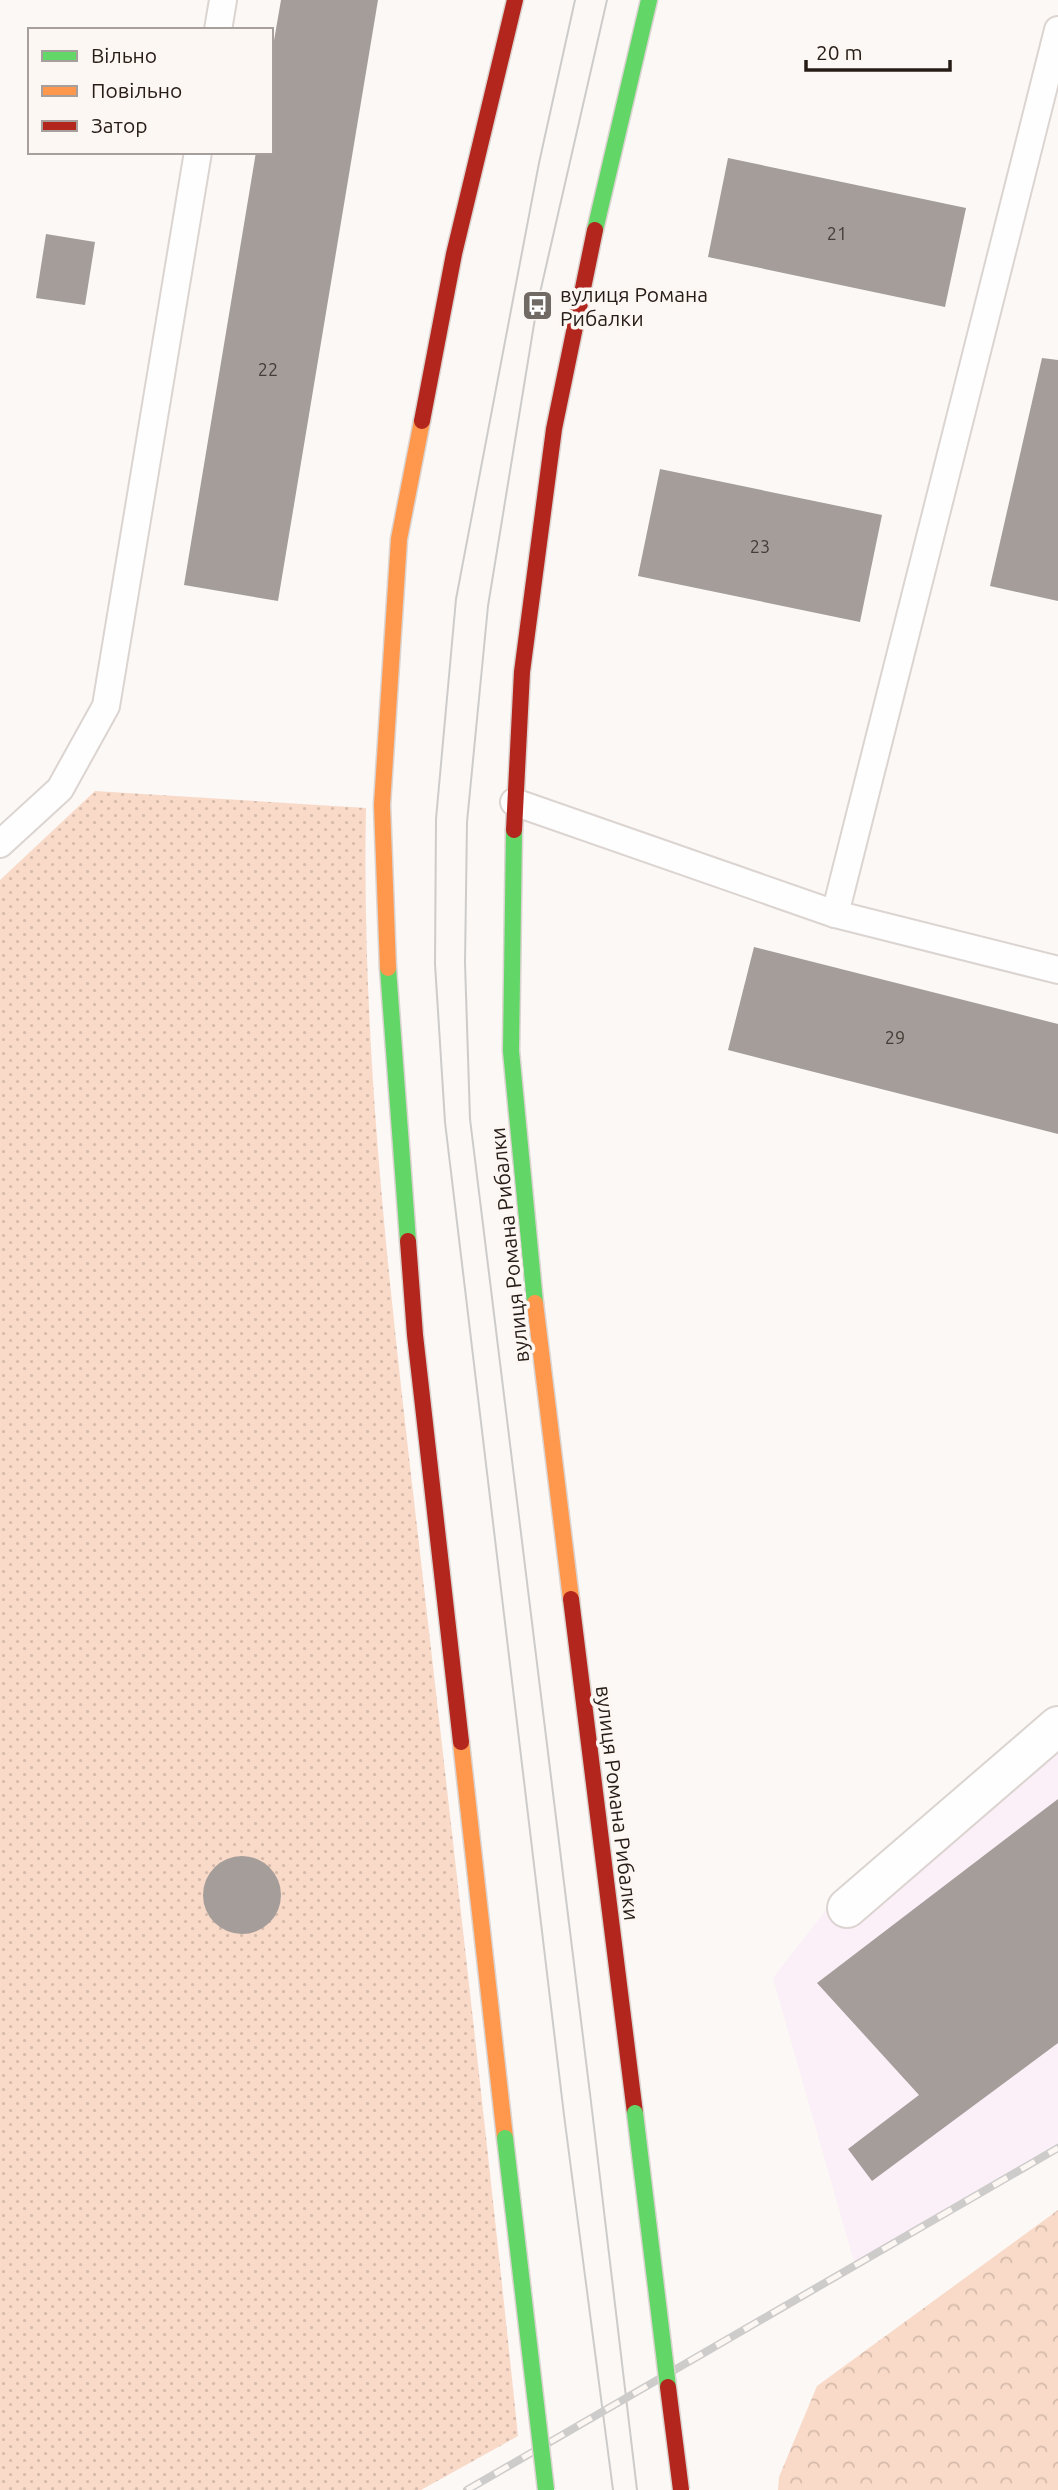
<svg xmlns="http://www.w3.org/2000/svg" width="1058" height="2490" font-family="Ubuntu,sans-serif">
  <style>
    .industrial { fill: #fbeff8 }
    .grass { fill: url(#grass-dots) }
    .forest { fill: url(#forest-crowns) }
    .building { fill: #a49d9a }
    .lines { fill: none; stroke-linecap: round; stroke-linejoin: round }
    .lane-casing { stroke: #dbd4d0; stroke-width: 30 }
    .street-casing { stroke: #dbd4d0; stroke-width: 42 }
    .fast-casing { stroke: #dbd4d0; stroke-width: 19 }
    .slow-casing { stroke: #dbd4d0; stroke-width: 19 }
    .jam-casing { stroke: #dbd4d0; stroke-width: 19 }
    .lane { stroke: #fefefe; stroke-width: 26 }
    .street { stroke: #fefefe; stroke-width: 38 }
    .fast { stroke: #63d668; stroke-width: 16 }
    .slow { stroke: #ff974d; stroke-width: 16 }
    .jam { stroke: #b3261e; stroke-width: 16 }
    .tram { stroke: #cdcccb; stroke-width: 2 }
    .rail-casing { stroke: #cdcccb; stroke-width: 8 }
    .rail { stroke: #fdf7f4; stroke-width: 5; stroke-dasharray: 16; stroke-linecap: butt }
    .fast-bridge-casing { stroke: #dbd4d0; stroke-width: 19; stroke-linecap: butt }
    .jam-bridge-casing { stroke: #dbd4d0; stroke-width: 19; stroke-linecap: butt }
    .fast-bridge { stroke: #63d668; stroke-width: 16 }
    .jam-bridge { stroke: #b3261e; stroke-width: 16 }
    .labels { text-anchor: middle; dominant-baseline: central; stroke-width: 7; stroke-linejoin: round; paint-order: stroke }
    .number-label { font-size: 18px; fill: #463c37 }
    .poi-label { font-size: 21px; fill: #271c16; stroke: #fdf7f4; text-anchor: start }
    .street-label { font-size: 21px; fill: #271c16; stroke: #fdf7f4 }
  </style>
  <defs>
    <pattern id="grass-dots" width="8" height="8" patternUnits="userSpaceOnUse" patternTransform="scale(1.75)"><rect width="8" height="8" fill="#f9dac8"/><path d="M2 2h.1M6 6h.1" fill="none" stroke="#d5baab" stroke-width="1.8" stroke-linecap="round"/></pattern>
    <pattern id="forest-crowns" width="20" height="18" patternUnits="userSpaceOnUse" patternTransform="scale(1.75)"><rect width="20" height="18" fill="#f9dac8"/><path d="M2 6a3 3 0 1 1 6 0M12 15a3 3 0 1 1 6 0" fill="none" stroke="#d5baab"/></pattern>
  </defs>
  <rect width="100%" height="100%" fill="#fbf8f6"/>
  <!-- industrial -->
  <path class="industrial" d="M1058 1719V2148L855 2265 773 1978 840 1892Z"/>
  <!-- grass -->
  <path class="grass" d="M95 791 366 808C361 1063 393 1317 422 1570 455 1858 488 2147 518 2436L421 2490H0V880Z"/>
  <!-- forest -->
  <path class="forest" d="M1058 2210V2490H778L779 2477 817 2386Z"/>
  <!-- building -->
  <g class="building">
    <path d="M281 0H378L278 601 184 585 256 152H271V58Z"/>
    <path d="M728 158 966 208 945 307 708 257Z"/>
    <path d="M46 234 95 242 85 305 36 298Z"/>
    <path d="M1042 358 1058 360V601L990 586Z"/>
    <path d="M660 469 882 515 860 622 638 576Z"/>
    <path d="M754 947 1058 1024V1134L728 1050Z"/>
    <path d="M1058 1799V2043L872 2181 848 2149 919 2095 817 1983Z"/>
    <circle cx="242" cy="1895" r="39"/>
  </g>
  <g class="lines">
    <defs>
      <g id="lane">
        <path d="M218 30 223 0"/>
        <path d="M1058 30 835 914 1058 970"/>
        <path d="M514 802 835 914"/>
        <path d="M0 844 60 789 106 706 198 152"/>
      </g>
      <path id="street" d="M847 1908 1058 1726"/>
      <g id="fast">
        <path d="M595 230 649 0"/>
        <path d="M514 830 511 1051 535 1303"/>
        <path d="M388 968 408 1241"/>
      </g>
      <g id="slow">
        <path d="M388 968 382 805 399 539 422 421"/>
        <path d="M535 1303 571 1599"/>
        <path d="M461 1742 505 2138"/>
      </g>
      <g id="jam">
        <path d="M422 421 454 254 515 0"/>
        <path d="M514 830 522 672 554 429 595 230"/>
        <path d="M408 1241 415 1335 461 1742"/>
        <path d="M571 1599 635 2113"/>
      </g>
    </defs>
    <!-- lane casing -->
    <use href="#lane" class="lane-casing"/>
    <!-- street casing -->
    <use href="#street" class="street-casing"/>
    <!-- fast casing -->
    <use href="#fast" class="fast-casing"/>
    <!-- slow casing -->
    <use href="#slow" class="slow-casing"/>
    <!-- jam casing -->
    <use href="#jam" class="jam-casing"/>
    <!-- lane -->
    <use href="#lane" class="lane"/>
    <!-- street -->
    <use href="#street" class="street"/>
    <!-- fast -->
    <use href="#fast" class="fast"/>
    <!-- slow -->
    <use href="#slow" class="slow"/>
    <!-- jam -->
    <use href="#jam" class="jam"/>
    <!-- tram -->
    <g class="tram">
      <path d="M575 0 539 163 456 599 436 819 435 964 445 1122 564 2115 613 2490"/>
      <path d="M607 0 537 306 488 606 467 822 465 963 470 1119 592 2110 637 2490"/>
    </g>
    <defs>
      <path id="rail" d="M467 2490 1058 2148"/>
    </defs>
    <!-- rail casing -->
    <use href="#rail" class="rail-casing"/>
    <!-- rail -->
    <use href="#rail" class="rail"/>
    <defs>
      <g id="fast-bridge">
        <path d="M635 2113 668 2387"/>
        <path d="M505 2138 546 2490"/>
      </g>
      <path id="jam-bridge" d="M668 2387 681 2490"/>
    </defs>
    <!-- fast-bridge casing -->
    <use href="#fast-bridge" class="fast-bridge-casing"/>
    <!-- jam-bridge casing -->
    <use href="#jam-bridge" class="jam-bridge-casing"/>
    <!-- fast-bridge -->
    <use href="#fast-bridge" class="fast-bridge"/>
    <!-- jam-bridge -->
    <use href="#jam-bridge" class="jam-bridge"/>
  </g>
  <!-- icons -->
  <defs>
    <symbol id="bus-square" viewBox="-11 -11 22 22"><rect x="-9" y="-9" width="18" height="18" rx="4" fill="#716964" stroke="#fdf7f4"/><path d="M-5-6H5V4H4V6H2V4H-2V6H-4V4H-5ZM-3.5-4V0h7V-4ZM-3.5 1.2v1.5H-2V1.2ZM2 1.2v1.5H3.5V1.2Z" fill="#fff"/></symbol>
  </defs>
  <g fill-rule="evenodd">
    <use href="#bus-square" x="520" y="288" width="35" height="35"/>
  </g>
  <g class="labels">
    <!-- number labels -->
    <g class="number-label">
      <text x="837" y="233">21</text>
      <text x="268" y="369">22</text>
      <text x="760" y="546">23</text>
      <text x="895" y="1037">29</text>
    </g>
    <!-- poi labels -->
    <g class="poi-label">
      <text x="560" y="294">вулиця Романа<tspan x="560" dy="24">Рибалки</tspan></text>
    </g>
    <!-- street labels -->
    <g class="street-label">
      <text transform="translate(509 1245) rotate(-96)">вулиця Романа Рибалки</text>
      <text transform="translate(618 1803) rotate(83)">вулиця Романа Рибалки</text>
    </g>
  </g>
  <!-- legend -->
  <rect x="28" y="28" width="245" height="126" fill="#fdf7f4" stroke="#a79f9b" stroke-width="2"/>
  <rect x="42" y="51" width="35" height="10" fill="#63d668" stroke="#a79f9b" stroke-width="2"/>
  <text x="91" y="63" font-size="21" fill="#271c16">Вільно</text>
  <rect x="42" y="86" width="35" height="10" fill="#ff974d" stroke="#a79f9b" stroke-width="2"/>
  <text x="91" y="98" font-size="21" fill="#271c16">Повільно</text>
  <rect x="42" y="121" width="35" height="10" fill="#b3261e" stroke="#a79f9b" stroke-width="2"/>
  <text x="91" y="133" font-size="21" fill="#271c16">Затор</text>
  <!-- scale -->
  <path d="M806 60v10h144v-10" fill="none" stroke="#271c16" stroke-width="3.5"/>
  <text x="816" y="60" font-size="21" fill="#271c16" stroke="#fdf7f4" stroke-width="5" paint-order="stroke">20 m</text>
</svg>
